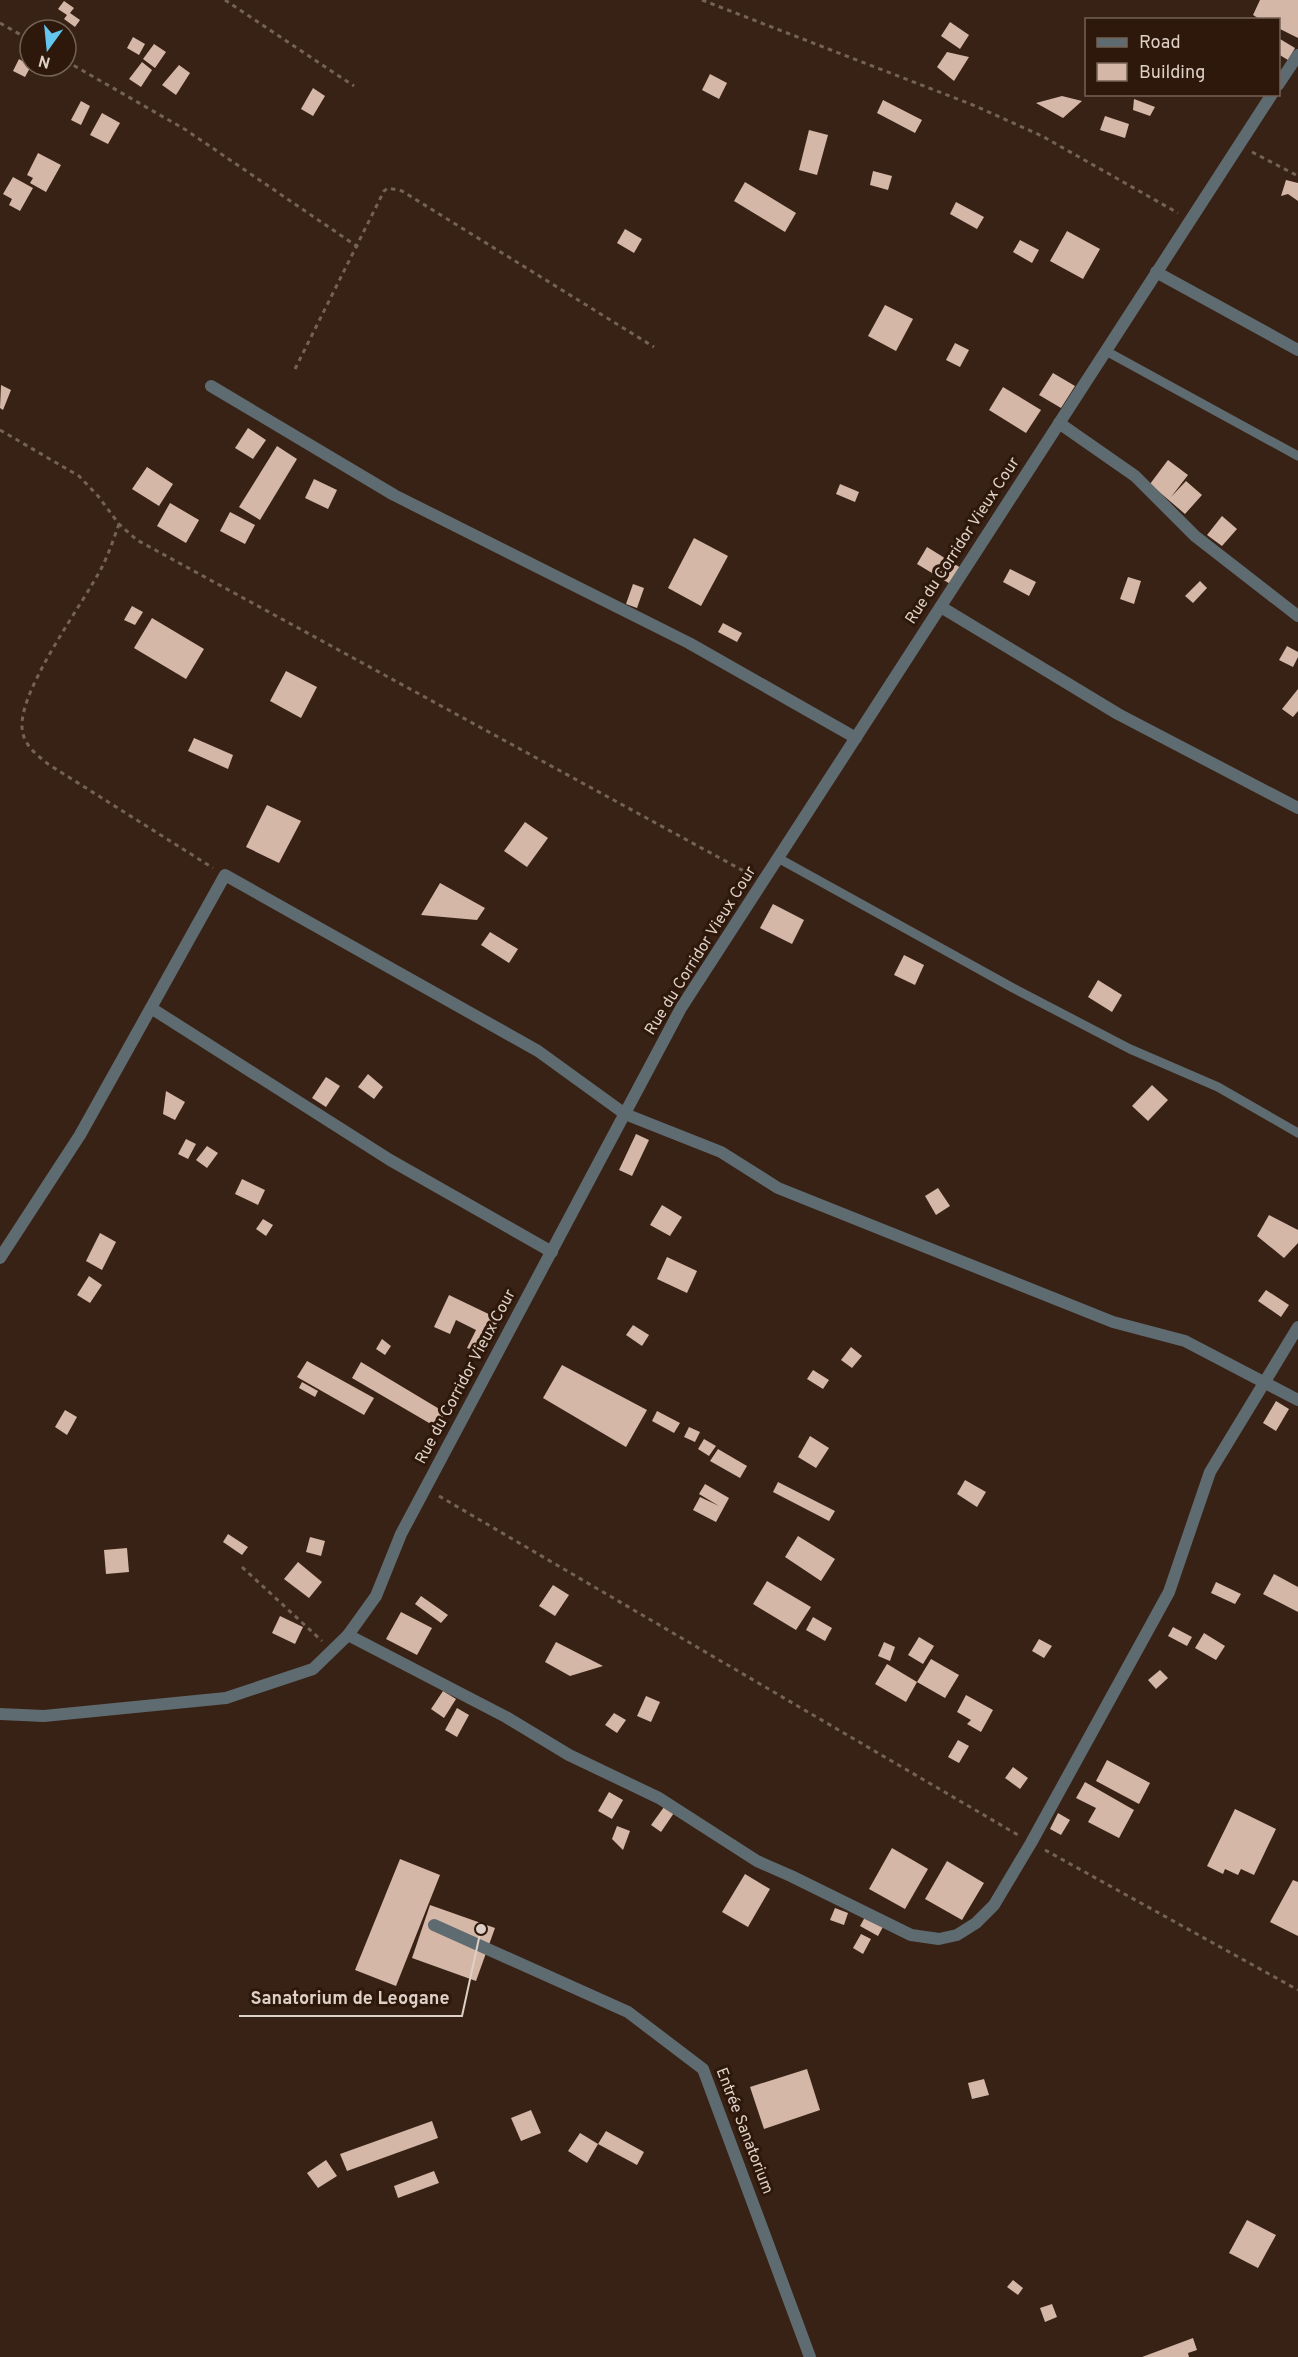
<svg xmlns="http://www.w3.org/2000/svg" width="1298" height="2357" font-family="Overpass,sans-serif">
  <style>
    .building { fill: #d4b7a6 }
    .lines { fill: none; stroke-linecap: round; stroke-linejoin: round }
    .path { stroke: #756256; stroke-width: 3; stroke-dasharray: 4.5 4.5; stroke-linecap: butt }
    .service { stroke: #5e6b71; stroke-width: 9 }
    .minor { stroke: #5e6b71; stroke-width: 12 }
    .labels { text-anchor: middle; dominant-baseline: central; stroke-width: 6; stroke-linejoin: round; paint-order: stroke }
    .street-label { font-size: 16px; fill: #ded0c7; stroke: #2d180b }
    .leader { fill: none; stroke: #ded0c7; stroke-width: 2 }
    .callout-dot { fill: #ded0c7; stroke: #2d180b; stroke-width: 2 }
    .callout-label { font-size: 18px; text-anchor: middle; font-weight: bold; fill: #ded0c7; stroke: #2d180b; stroke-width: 6; stroke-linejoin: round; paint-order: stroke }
  </style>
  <rect width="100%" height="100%" fill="#382215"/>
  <!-- building -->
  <g class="building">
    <path d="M1260 0H1298V38L1278 28V20H1261L1253 15Z"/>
    <path d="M64 1 74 8 70 13 80 20 75 27 64 19 67 15 58 9Z"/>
    <path d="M950 22 969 35 960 49 941 36Z"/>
    <path d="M133 37 145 44 139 55 127 48Z"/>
    <path d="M1280 39 1295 48 1288 60 1278 54Z"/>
    <path d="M154 44 166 52 155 68 143 59Z"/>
    <path d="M947 52 969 57 954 81 937 67Z"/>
    <path d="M19 59 31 66 25 77 13 71Z"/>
    <path d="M142 62 152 70 141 87 129 79Z"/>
    <path d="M179 65 190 73 176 95 162 85Z"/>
    <path d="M710 74 727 83 719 99 702 90Z"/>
    <path d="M313 88 325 96 313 116 301 109Z"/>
    <path d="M1062 96 1082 101 1063 118 1036 103Z"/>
    <path d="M1134 99 1155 107 1150 116 1133 110Z"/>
    <path d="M883 100 922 120 915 133 877 113Z"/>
    <path d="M81 101 90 106 81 125 71 120Z"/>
    <path d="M102 113 120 123 108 144 90 135Z"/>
    <path d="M1105 116 1129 124 1125 138 1100 130Z"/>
    <path d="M809 130 828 135 817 175 799 170Z"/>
    <path d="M38 153 61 165 46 192 30 183 33 178 27 175Z"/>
    <path d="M873 171 892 176 888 190 870 185Z"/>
    <path d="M13 177 33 188 20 211 9 205 12 199 3 194Z"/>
    <path d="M1286 180 1298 183V201L1288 194 1281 196Z"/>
    <path d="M745 182 796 213 785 232 734 201Z"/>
    <path d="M956 202 984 217 977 229 950 214Z"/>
    <path d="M625 229 642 239 634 253 617 243Z"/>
    <path d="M1067 231 1100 249 1083 279 1050 261Z"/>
    <path d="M1020 240 1039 250 1032 263 1013 252Z"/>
    <path d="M885 305 913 319 896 351 868 336Z"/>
    <path d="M955 343 969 350 960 367 946 360Z"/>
    <path d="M1053 373 1075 386 1061 408 1039 395Z"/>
    <path d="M1 385 11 390 3 410 0 408Z"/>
    <path d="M1003 387 1041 410 1026 433 989 410Z"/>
    <path d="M248 428 266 440 253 459 235 448Z"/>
    <path d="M277 446 297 459 260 520 239 507Z"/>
    <path d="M1168 460 1188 475 1171 497 1186 481 1202 495 1185 514 1150 484Z"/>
    <path d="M147 467 173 484 159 506 132 489Z"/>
    <path d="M314 479 337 490 328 509 305 498Z"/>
    <path d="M840 484 859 492 855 502 836 494Z"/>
    <path d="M170 503 199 520 186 543 157 526Z"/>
    <path d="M230 512 255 525 245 544 220 531Z"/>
    <path d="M1222 516 1237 529 1222 546 1207 535Z"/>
    <path d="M694 538 728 556 701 606 668 588Z"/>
    <path d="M927 547 961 568 952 585 917 564Z"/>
    <path d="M1010 569 1036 582 1029 596 1003 582Z"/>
    <path d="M1128 577 1141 581 1134 604 1120 599Z"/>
    <path d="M1200 581 1207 588 1193 603 1185 596Z"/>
    <path d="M633 584 644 588 637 608 626 604Z"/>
    <path d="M132 606 143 612 135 625 124 620Z"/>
    <path d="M152 618 204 649 186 679 134 648Z"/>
    <path d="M723 623 742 633 737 642 718 632Z"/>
    <path d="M1287 646 1298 652V657L1293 667 1279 660Z"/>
    <path d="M286 671 317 687 301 718 270 701Z"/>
    <path d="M1298 689V711L1293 717 1282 709Z"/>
    <path d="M194 738 233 755 228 769 188 751Z"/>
    <path d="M267 805 301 821 279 863 246 847Z"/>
    <path d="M525 822 548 838 527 867 504 851Z"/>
    <path d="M440 883 485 908 477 920 421 915Z"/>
    <path d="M773 904 804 920 792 944 760 928Z"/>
    <path d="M490 932 518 949 509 963 481 945Z"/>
    <path d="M904 955 924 965 915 985 894 975Z"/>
    <path d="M1098 980 1122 995 1112 1012 1088 997Z"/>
    <path d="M368 1074 383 1087 374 1099 358 1087Z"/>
    <path d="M326 1077 340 1086 326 1107 312 1098Z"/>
    <path d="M1152 1085 1168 1100 1148 1121 1132 1106Z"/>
    <path d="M166 1091 185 1102 175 1120 163 1114Z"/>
    <path d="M636 1134 649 1140 632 1176 619 1170Z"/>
    <path d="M186 1139 196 1144 188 1159 178 1154Z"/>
    <path d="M207 1146 218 1153 207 1168 196 1160Z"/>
    <path d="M242 1179 265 1190 258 1205 235 1194Z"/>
    <path d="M938 1188 950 1206 936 1215 925 1196Z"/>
    <path d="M662 1205 682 1217 670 1236 650 1225Z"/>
    <path d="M1269 1215 1298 1230V1243L1284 1258 1257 1236Z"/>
    <path d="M263 1219 273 1225 266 1236 256 1229Z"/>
    <path d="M100 1233 116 1242 102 1270 86 1261Z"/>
    <path d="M667 1257 697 1271 687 1293 657 1279Z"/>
    <path d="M89 1276 102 1285 90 1303 77 1295Z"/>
    <path d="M1266 1290 1289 1305 1281 1317 1258 1301Z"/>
    <path d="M449 1295 499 1319 482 1354 467 1348 476 1330 456 1320 450 1334 434 1327Z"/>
    <path d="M633 1325 649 1335 642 1346 626 1335Z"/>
    <path d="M382 1339 391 1346 385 1355 376 1349Z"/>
    <path d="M851 1347 862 1356 852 1368 841 1360Z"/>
    <path d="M307 1361 374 1398 364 1415 297 1377Z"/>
    <path d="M361 1362 446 1413 436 1427 352 1378Z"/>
    <path d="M562 1365 647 1410 626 1447 543 1398Z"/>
    <path d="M813 1370 829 1380 823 1389 807 1379Z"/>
    <path d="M302 1382 318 1391 315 1397 299 1388Z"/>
    <path d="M1276 1401 1289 1409 1276 1431 1263 1423Z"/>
    <path d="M65 1410 77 1417 67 1435 55 1427Z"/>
    <path d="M657 1411 680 1423 674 1433 652 1421Z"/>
    <path d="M689 1427 700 1432 695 1442 684 1437Z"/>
    <path d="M810 1436 829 1448 816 1468 798 1457Z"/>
    <path d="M704 1439 716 1446 709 1456 698 1449Z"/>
    <path d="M718 1449 747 1466 740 1478 710 1461Z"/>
    <path d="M965 1480 986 1492 977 1507 957 1494Z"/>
    <path d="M778 1482 835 1511 829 1521 773 1492Z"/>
    <path d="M705 1484 729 1498 716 1522 693 1510 700 1497 719 1506 699 1494Z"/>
    <path d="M228 1534 248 1547 242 1555 223 1542Z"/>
    <path d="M798 1536 835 1559 821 1581 785 1557Z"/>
    <path d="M310 1537 325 1541 321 1556 306 1552Z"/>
    <path d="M127 1548 129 1572 106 1574 104 1550Z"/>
    <path d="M298 1562 322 1582 309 1598 284 1579Z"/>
    <path d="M1274 1574 1298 1587V1612L1263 1594Z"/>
    <path d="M767 1581 811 1607 796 1630 753 1604Z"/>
    <path d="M1216 1582 1241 1594 1235 1604 1211 1593Z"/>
    <path d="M553 1585 569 1595 555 1616 539 1606Z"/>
    <path d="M421 1596 448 1615 441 1623 415 1604Z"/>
    <path d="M401 1612 432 1628 417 1655 386 1639Z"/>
    <path d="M280 1616 303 1627 295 1644 272 1633Z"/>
    <path d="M813 1617 832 1628 825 1641 806 1630Z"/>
    <path d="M1173 1627 1192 1637 1187 1646 1168 1636Z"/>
    <path d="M1204 1633 1225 1646 1216 1660 1195 1648Z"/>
    <path d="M919 1637 934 1646 923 1664 908 1655Z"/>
    <path d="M1039 1639 1052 1646 1044 1658 1032 1651Z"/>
    <path d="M556 1642 603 1666 570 1676 545 1662Z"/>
    <path d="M884 1642 895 1647 890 1661 878 1656Z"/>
    <path d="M931 1659 959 1675 945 1698 917 1682Z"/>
    <path d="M887 1664 917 1682 906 1702 875 1684Z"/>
    <path d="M1160 1670 1168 1678 1156 1689 1148 1680Z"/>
    <path d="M443 1691 456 1699 444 1718 431 1709Z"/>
    <path d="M966 1695 993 1710 981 1732 967 1724 971 1720 957 1712Z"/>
    <path d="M646 1696 660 1702 651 1722 637 1716Z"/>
    <path d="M457 1708 469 1715 457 1737 445 1730Z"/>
    <path d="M614 1713 626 1720 617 1733 605 1725Z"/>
    <path d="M958 1740 969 1746 959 1763 948 1757Z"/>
    <path d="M1107 1760 1150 1783 1139 1804 1096 1781Z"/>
    <path d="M1013 1767 1028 1778 1020 1789 1005 1778Z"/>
    <path d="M1085 1782 1134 1810 1119 1838 1088 1822 1096 1808 1076 1798Z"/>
    <path d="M609 1792 623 1800 612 1819 598 1811Z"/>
    <path d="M664 1807 674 1813 661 1832 651 1825Z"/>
    <path d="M1235 1809 1276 1829 1254 1875 1241 1869 1238 1875 1225 1869 1223 1874 1207 1866Z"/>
    <path d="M1058 1813 1070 1820 1061 1835 1050 1829Z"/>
    <path d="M617 1826 630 1831 623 1850 612 1839Z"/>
    <path d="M892 1848 928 1869 905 1909 869 1889Z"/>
    <path d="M400 1859 440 1875 396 1986 355 1970Z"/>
    <path d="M947 1861 984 1883 962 1920 925 1899Z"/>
    <path d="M745 1874 770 1889 748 1927 722 1912Z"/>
    <path d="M1293 1880 1298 1882V1936L1270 1922Z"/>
    <path d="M430 1905 495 1928 476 1981 412 1958Z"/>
    <path d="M835 1908 848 1913 844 1925 830 1920Z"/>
    <path d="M865 1917 883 1927 878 1936 860 1926Z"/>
    <path d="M861 1934 871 1939 863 1954 853 1948Z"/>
    <path d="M807 2069 820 2110 764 2129 750 2087Z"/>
    <path d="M984 2079 989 2095 972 2099 968 2083Z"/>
    <path d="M531 2110 541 2133 521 2141 511 2118Z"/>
    <path d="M432 2121 438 2138 347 2171 340 2154Z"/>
    <path d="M606 2131 644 2152 637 2165 598 2144Z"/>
    <path d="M580 2133 598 2144 587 2163 568 2151Z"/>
    <path d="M326 2160 337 2176 318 2188 307 2173Z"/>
    <path d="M434 2171 439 2183 398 2198 394 2186Z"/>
    <path d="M1247 2220 1276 2235 1258 2268 1229 2253Z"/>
    <path d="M1013 2280 1023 2288 1018 2295 1007 2287Z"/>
    <path d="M1052 2304 1057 2317 1045 2322 1040 2308Z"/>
    <path d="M1193 2338 1197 2350 1188 2353 1189 2357H1142Z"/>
  </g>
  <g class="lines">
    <!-- path -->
    <g class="path">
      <path d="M225 0 354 86"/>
      <path d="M702 0 973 105 1042 136 1178 213"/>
      <path d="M0 23 30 40"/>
      <path d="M66 61 186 130 358 247"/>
      <path d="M1252 152 1298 176"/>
      <path d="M295 369 384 191 388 188 402 191 654 347"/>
      <path d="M0 430 79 476 98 496 119 524 137 540 751 875"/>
      <path d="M119 524C114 538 109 553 102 567 83 604 20 688 22 727 23 745 36 754 48 764L213 868"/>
      <path d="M439 1496 1018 1835"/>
      <path d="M242 1567 322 1641"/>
      <path d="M1045 1850 1298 1990"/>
    </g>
    <!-- service -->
    <g class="service">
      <path d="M1106 351 1298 456"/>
      <path d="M778 858 1013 988 1130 1049 1218 1087 1298 1133"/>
    </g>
    <!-- minor -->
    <g class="minor">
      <path d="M1278 85 1298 55"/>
      <path d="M1156 272 1298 350"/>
      <path d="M211 386 394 495 689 643 856 738"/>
      <path d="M1059 423 1135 476 1195 536 1298 616"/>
      <path d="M941 607 1118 714 1298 808"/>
      <path d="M151 1008 390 1160 552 1252"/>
      <path d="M0 1258 80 1135 225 875 538 1051 625 1114 721 1152 778 1188 1113 1322 1185 1341 1298 1400"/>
      <path d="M348 1635 506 1717 569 1755 659 1798 757 1861 791 1876 911 1935 939 1939 957 1935 976 1923 994 1905 1031 1843 1169 1592 1210 1472 1298 1327"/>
      <path d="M0 1714 44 1716 226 1698 313 1669 348 1635 376 1596 401 1534 681 1008 1272 94"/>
      <path d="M434 1925 628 2012 703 2069 810 2357"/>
    </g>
  </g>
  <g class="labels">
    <!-- street labels -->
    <g class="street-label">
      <text transform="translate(963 541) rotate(-57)">Rue du Corridor Vieux Cour</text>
      <text transform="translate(701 951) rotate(-58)">Rue du Corridor Vieux Cour</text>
      <text transform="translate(466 1377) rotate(-62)">Rue du Corridor Vieux Cour</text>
      <text transform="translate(744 2131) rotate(69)">Entrée Sanatorium</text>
    </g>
  </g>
  <!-- callouts -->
  <path class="leader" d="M481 1929L462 2016H239"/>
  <circle class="callout-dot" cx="481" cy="1929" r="6"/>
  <g class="callout-label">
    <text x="350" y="2004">Sanatorium de Leogane</text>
  </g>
  <!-- legend -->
  <rect x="1085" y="18" width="195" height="78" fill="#2d180b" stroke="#746256" stroke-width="1.5"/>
  <rect x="1097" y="38" width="30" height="9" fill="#5e6b71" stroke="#746256" stroke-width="1.5"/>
  <text x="1139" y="48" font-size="18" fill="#ded0c7">Road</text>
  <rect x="1097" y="63" width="30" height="18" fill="#d4b7a6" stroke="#746256" stroke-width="1.5"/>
  <text x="1139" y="78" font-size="18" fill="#ded0c7">Building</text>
  <!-- north arrow -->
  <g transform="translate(48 48) rotate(195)"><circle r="28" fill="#2d180b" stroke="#746256" stroke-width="1.5"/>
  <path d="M0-4.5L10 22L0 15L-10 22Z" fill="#64c5ee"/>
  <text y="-9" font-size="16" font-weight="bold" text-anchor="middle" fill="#ded0c7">N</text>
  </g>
</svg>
